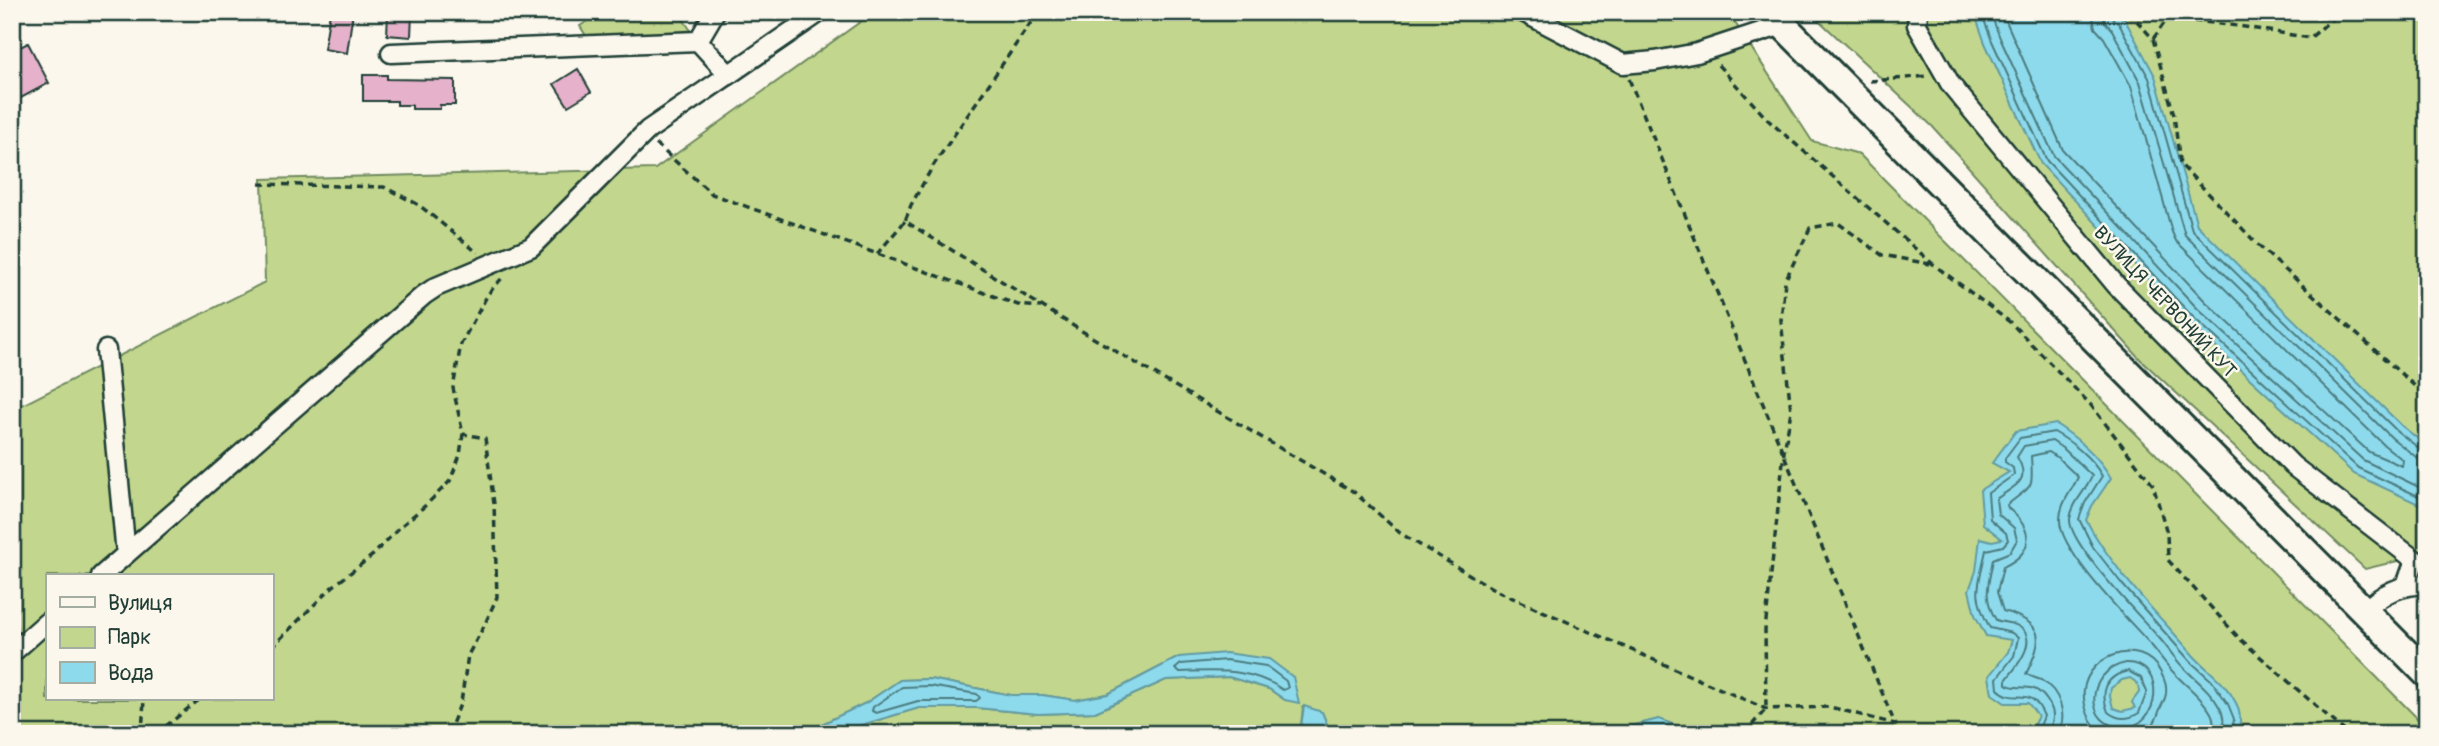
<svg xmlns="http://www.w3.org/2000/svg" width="2439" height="746" font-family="Pangolin,sans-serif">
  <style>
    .green { fill: #c2d78d; stroke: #708a60; stroke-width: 2; fill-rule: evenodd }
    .water { fill: #8edaed; stroke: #629ba3; stroke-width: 2; fill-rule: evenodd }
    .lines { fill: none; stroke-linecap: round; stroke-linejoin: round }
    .shore { stroke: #4b7c7e; stroke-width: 2 }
    .building { fill: #e6b1ca; stroke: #1f3d34; stroke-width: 2 }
    .minor-casing { stroke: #1f3d34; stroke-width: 23 }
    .highway-casing { stroke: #1f3d34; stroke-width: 32 }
    .path { stroke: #1f3d34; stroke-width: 3.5; stroke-dasharray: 7 5; stroke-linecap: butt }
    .minor { stroke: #fbf7ec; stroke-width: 18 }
    .highway { stroke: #fbf7ec; stroke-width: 26 }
    .labels { text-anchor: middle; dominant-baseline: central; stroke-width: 5; stroke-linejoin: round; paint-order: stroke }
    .street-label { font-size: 19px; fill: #1f3d34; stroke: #fbf7ec }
  </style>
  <rect width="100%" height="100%" fill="#fbf7ec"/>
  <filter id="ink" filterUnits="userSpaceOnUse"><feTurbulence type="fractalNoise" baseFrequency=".0143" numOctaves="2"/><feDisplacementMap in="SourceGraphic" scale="14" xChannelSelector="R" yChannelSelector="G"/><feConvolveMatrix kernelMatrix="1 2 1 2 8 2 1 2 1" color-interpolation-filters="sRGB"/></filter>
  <g filter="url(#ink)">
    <!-- green -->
    <g class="green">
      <path d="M602 12H678L692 32 686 37 588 39 580 26Z"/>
      <path d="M874 12H1728L1812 141 1859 154 2427 728V734H1697L1659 719 1598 734H1331L1322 712 1303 707 1300 734H851L858 726 919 708H977L1038 714 1095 712 1166 680 1229 677 1269 689 1285 700 1293 677 1179 657 1108 694 1075 700 1042 695H1011L930 679 900 680 866 703 801 734H12V410L265 282 262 179 655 169ZM47 576H271V699H47Z"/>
      <path d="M1810 12H2427V554L2365 569 2140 359 1932 126Z"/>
    </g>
    <!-- water -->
    <g class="water">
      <path d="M1974 12H2113L2124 18 2155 76 2197 225 2402 426 2427 446V508L2354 474 2187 321 2041 164 1985 43Z"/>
      <path d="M2056 424C2078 439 2098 455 2111 478L2092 506 2086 520C2113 570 2156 612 2193 655 2207 671 2226 682 2236 703 2241 714 2241 722 2238 734H2029L2038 716 2028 703H2005L1992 694 1989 676 2008 652 2012 640 1986 636 1975 615 1969 590 1976 571 1980 538 1992 541 2002 539 1983 524 1980 490 2009 472 1992 463 2016 431ZM2130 678 2137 683 2140 691 2132 702 2135 708 2122 711 2113 708 2110 696 2111 688 2122 680Z"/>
      <path d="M1226 653 1269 659 1293 677 1299 703 1285 700 1269 689 1229 677 1166 680 1095 712 1038 714 977 708H919L858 726 851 734H801L866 703 900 680 930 679 1011 695H1042L1075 700 1108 694 1179 657Z"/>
      <path d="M1304 706 1322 712 1331 734H1300Z"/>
      <path d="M1659 719 1697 734H1598Z"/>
    </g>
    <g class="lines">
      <!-- shore -->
      <g class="shore">
        <path d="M1981 12 1992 41 2047 161 2192 316 2358 468 2427 500"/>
        <path d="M1990 12 2000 38 2054 156 2198 309 2363 460 2427 491"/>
        <path d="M2002 12 2063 150 2206 302 2369 452 2402 466 2403 460 2384 445 2176 241 2172 232 2131 86 2104 38 2095 28 2092 12"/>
        <path d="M2102 12 2105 22 2112 30 2140 82 2185 235 2392 438 2416 457 2427 460"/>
        <path d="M2111 12 2113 19 2119 24 2149 78 2192 230 2397 431 2420 449 2427 451"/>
        <path d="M1226 660 1266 666 1286 681 1288 688 1283 690C1250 667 1217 671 1179 672L1175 669 1181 664Z"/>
        <path d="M2126 663C2167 662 2161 727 2124 727 2084 728 2084 671 2126 663Z"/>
        <path d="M2128 671 2141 678 2147 692 2139 713C2128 720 2118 720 2108 712 2100 692 2105 676 2128 671Z"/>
        <path d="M929 686 977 694 980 698 976 701H918L876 713 872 711 873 707 902 687Z"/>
        <path d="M2037 734 2044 716C2030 682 2016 707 1998 689L1997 678 2014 656 2018 638 2012 633 1990 628C1971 594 1979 585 1986 550L2003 546 2008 540 2006 533 1990 519 1988 493 2014 475 2013 468 2005 462V458L2020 438 2054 432C2072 442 2092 458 2102 476L2085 503 2079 519 2093 547 2122 584 2190 661 2212 681 2228 704 2234 719 2232 734"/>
        <path d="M2047 734C2049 729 2053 723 2053 717 2054 708 2043 692 2034 689 2024 685 2014 690 2006 684V680C2016 667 2041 639 2018 626 2012 622 2003 623 1996 620 1982 596 1989 584 1993 559L2010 552 2017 540 2014 528 1998 514 1996 499C2014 486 2032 482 2017 457L2024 446 2052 441 2065 450 2092 476C2087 490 2072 502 2070 519 2068 544 2142 618 2160 639 2168 648 2175 659 2184 668 2197 681 2211 691 2220 708 2225 717 2223 724 2223 734"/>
        <path d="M2058 734C2068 715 2060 691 2041 680 2036 678 2031 677 2026 674 2044 638 2045 623 2003 611L1997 592 2003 567C2035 552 2034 530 2008 508L2007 505C2034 483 2033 491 2031 456L2049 452 2058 458 2078 477C2072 491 2059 504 2060 521 2060 552 2130 621 2151 645 2159 654 2166 665 2175 674 2187 687 2202 697 2211 713 2215 720 2213 726 2212 734"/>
        <path d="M2106 734C2092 727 2086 715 2084 699 2079 657 2141 633 2161 673 2165 680 2167 687 2166 694 2165 700 2162 704 2160 709 2156 721 2153 728 2141 734"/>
      </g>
    </g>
    <!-- building -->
    <g class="building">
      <path d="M330 12H353L347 53 324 49Z"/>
      <path d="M388 12H412L411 37 387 35Z"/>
      <path d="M28 43 49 83 21 98 12 80V51Z"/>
      <path d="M578 69 591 92 568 106 554 84Z"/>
      <path d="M363 75H387V79L455 80V105H440V109H412V105H397V101H363Z"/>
    </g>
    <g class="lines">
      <defs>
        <g id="minor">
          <path d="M1523 12 1623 64 1655 61 1697 53 1782 25"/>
          <path d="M1918 12 1917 25 1951 85 2116 285 2293 466 2415 560 2406 585"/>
          <path d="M698 41 715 12"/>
          <path d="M391 53 698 41 729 75"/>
          <path d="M106 350 126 554"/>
          <path d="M101 576 424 295 436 287 531 247 648 130 820 12"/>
          <path d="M2365 611C2383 592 2401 585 2427 584"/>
          <path d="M12 653 47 622"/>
        </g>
        <path id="highway" d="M1770 12 2427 674"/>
      </defs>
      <!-- minor casing -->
      <use href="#minor" class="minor-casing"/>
      <!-- highway casing -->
      <use href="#highway" class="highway-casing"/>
      <!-- path -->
      <g class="path">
        <path d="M1038 12 933 166 911 205 905 221 1080 330 1354 492 1400 533 1497 591 1766 709 1830 707 1895 724 1902 734"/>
        <path d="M2129 12 2153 39 2174 115 2180 164 2262 249 2427 397"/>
        <path d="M2159 12 2184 20 2239 26 2310 38 2340 12"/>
        <path d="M2425 12 2427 13"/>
        <path d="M2190 19 2233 12"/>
        <path d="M2153 39 2172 12"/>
        <path d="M1718 65 1768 120 1933 264 2011 323 2090 404 2153 485 2167 533 2168 560 2239 638 2348 734"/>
        <path d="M1629 79 1895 724"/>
        <path d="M1870 81 1929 76"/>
        <path d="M656 144 712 194 1018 305 1041 307"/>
        <path d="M259 184 384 187 419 205 478 253"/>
        <path d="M877 254 905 221"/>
        <path d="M271 648 331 588 373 555 400 527 426 505 450 481 460 455 463 434 453 388 461 344 488 294 503 277"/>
        <path d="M142 734 144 699"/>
        <path d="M156 734 200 699"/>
        <path d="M448 734 461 702 468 655 484 626 497 597 494 504 485 438 463 434"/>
        <path d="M1744 734 1766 709 1765 630 1784 452 1791 411 1781 320 1785 281 1810 228 1838 223 1882 255 1930 264"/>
      </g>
      <!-- minor -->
      <use href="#minor" class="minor"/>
      <!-- highway -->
      <use href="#highway" class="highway"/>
    </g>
  </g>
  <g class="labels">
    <!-- street labels -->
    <g class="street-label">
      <text transform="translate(2165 302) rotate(47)">ВУЛИЦЯ ЧЕРВОНИЙ КУТ</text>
    </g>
  </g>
  <!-- margin -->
  <rect width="2439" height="746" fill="none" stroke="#fbf7ec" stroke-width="42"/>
  <rect x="21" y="21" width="2397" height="704" fill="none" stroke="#1f3d34" stroke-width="2.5" filter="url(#ink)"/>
  <!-- legend -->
  <rect x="46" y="574" width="228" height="126" fill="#fbf7ec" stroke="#a3ada2" stroke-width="2"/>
  <rect x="60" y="597" width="35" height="10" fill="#fbf7ec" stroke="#a3ada2" stroke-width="2"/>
  <text x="108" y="610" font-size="21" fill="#1f3d34">Вулиця</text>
  <rect x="60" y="627" width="35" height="21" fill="#c2d78d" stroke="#a3ada2" stroke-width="2"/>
  <text x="108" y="644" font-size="21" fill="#1f3d34">Парк</text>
  <rect x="60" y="662" width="35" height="21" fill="#8edaed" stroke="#a3ada2" stroke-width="2"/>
  <text x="108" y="680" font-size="21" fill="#1f3d34">Вода</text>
</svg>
